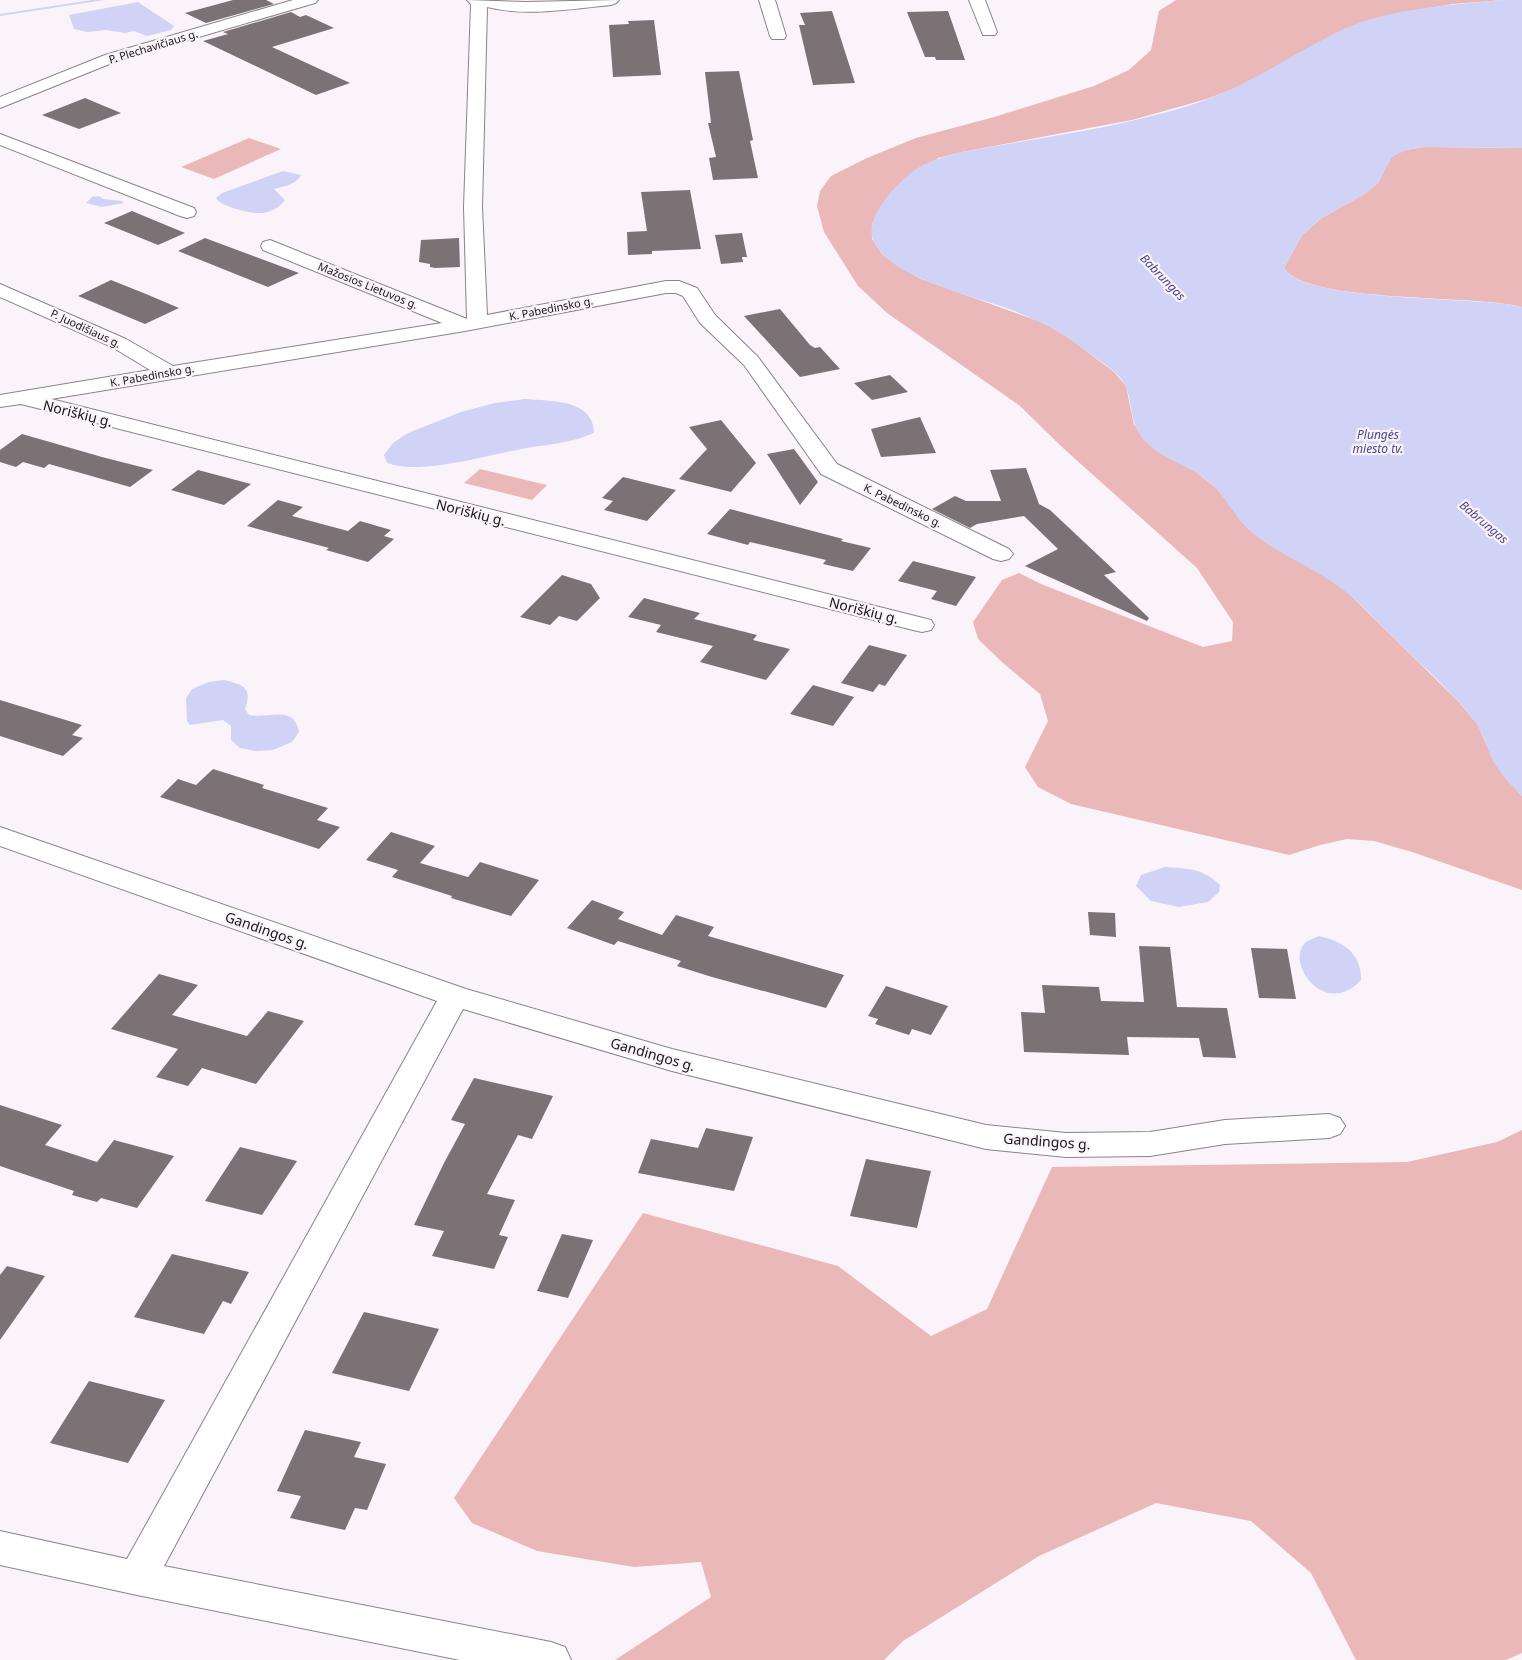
<svg xmlns="http://www.w3.org/2000/svg" width="1522" height="1660" font-family="'Noto Sans',sans-serif">
  <style>
    .green { fill: #ebb8b9 }
    .water { fill: #d0d3f6 }
    .lines { fill: none; stroke-linecap: round; stroke-linejoin: round }
    .stream { fill: #d0d3f6; fill-rule: evenodd }
    .building { fill: #7a7275 }
    .minor-casing { stroke: #8a8389; stroke-width: 2 }
    .minor { fill: #fff; fill-rule: evenodd }
    .labels { text-anchor: middle; dominant-baseline: central; stroke-width: 4.5; stroke-linejoin: round; paint-order: stroke }
    .far-street-label { font-size: 11px; fill: #181517; stroke: #faf3f9 }
    .far-water-label { font-size: 12px; font-style: italic; fill: #48478b; stroke: #faf3f9 }
    .street-label { font-size: 14px; fill: #181517; stroke: #faf3f9 }
  </style>
  <rect width="100%" height="100%" fill="#faf3f9"/>
  <!-- green -->
  <g class="green">
    <path d="M1176 0H1504L1453 4 1384 16 1238 87 1207 99 1132 120 962 152 938 158 872 224V239L882 254 899 267 921 279 1044 323 1069 338 1114 372 1126 386 1134 425 1218 489 1247 527 1268 544 1320 573 1347 592 1458 701 1478 725 1494 762 1509 782 1522 796V890L1412 852 1374 841 1347 839 1320 845 1289 855 1071 804 1038 787 1025 767 1048 721 1040 694 1003 663 978 639 973 622 1002 580 1019 573 1041 584 1203 647 1232 641 1233 622 1197 568 1063 448 1020 406 887 313 858 286 824 232 817 206 820 191 831 176 867 158 916 138 994 117 1094 86 1129 70 1151 50 1159 11Z"/>
    <path d="M249 138 281 149 214 179 181 167Z"/>
    <path d="M1424 147 1522 148V307C1475 294 1307 304 1284 268L1302 235 1322 218 1366 193 1378 183 1391 157 1405 150Z"/>
    <path d="M480 469 547 485 532 500 464 483Z"/>
    <path d="M1522 1130V1653L1506 1660H1356L1311 1573 1251 1521 1156 1503 1039 1556 903 1641 884 1660H615L711 1597 701 1562 634 1567 537 1551 472 1523 454 1498 643 1213 838 1266 931 1336 987 1309 1052 1167 1407 1162 1497 1142Z"/>
  </g>
  <!-- water -->
  <g class="water">
    <path d="M1504 0H1522V148L1424 147 1405 150 1392 157 1378 183 1366 193 1322 218 1302 235 1284 268C1306 304 1476 295 1522 307V796C1511 785 1500 774 1493 760 1487 748 1484 734 1476 723 1455 694 1427 670 1401 645 1383 628 1366 608 1346 592 1316 567 1276 555 1247 528 1231 512 1224 492 1204 478 1185 464 1160 458 1144 440 1130 425 1133 405 1126 387 1120 372 1098 360 1085 350 1062 332 1036 319 1009 309 971 295 893 279 874 242 861 217 903 176 923 165 935 159 948 156 962 152 1043 137 1128 127 1206 100 1255 82 1297 51 1344 29 1387 9 1456 4 1504 0Z"/>
    <path d="M138 2 174 26 171 30 147 36 134 31 125 33 106 30 87 32 74 29 69 15Z"/>
    <path d="M283 171 301 175C296 185 284 186 274 189L285 200C271 218 252 214 233 208 226 205 220 204 216 198L222 193Z"/>
    <path d="M99 196 103 199 122 201 124 203 102 207 86 203 92 197Z"/>
    <path d="M525 399C550 401 594 399 594 433 572 443 550 444 527 448 490 454 422 476 387 463L384 455 393 443 408 433 461 412 495 403Z"/>
    <path d="M224 680C243 685 253 687 245 709L249 715C268 719 294 704 299 732L292 742 273 750 256 751 240 748 231 740V726L223 720 190 725 187 721 186 698 192 689 209 682Z"/>
    <path d="M1165 867C1187 868 1204 869 1220 885L1219 892 1208 902 1179 907 1151 901 1136 886 1141 875Z"/>
    <path d="M1319 936C1343 941 1362 954 1361 980 1325 1019 1285 963 1305 943 1308 940 1315 938 1319 936Z"/>
  </g>
  <g class="lines">
    <!-- stream -->
    <path class="stream" d="M92 0H104L0 16V14Z"/>
  </g>
  <!-- building -->
  <g class="building">
    <path d="M233 0H266L274 4 206 23 185 13Z"/>
    <path d="M832 11 855 83 813 85 799 25H805L800 13Z"/>
    <path d="M948 11 965 60H936L935 57H925L907 12Z"/>
    <path d="M291 12 300 17 306 15 334 28 272 47 350 83 316 95 203 41 228 34 223 32Z"/>
    <path d="M654 20 661 75 613 77 609 25 629 24 628 21Z"/>
    <path d="M739 71 753 140 750 141 758 178 713 180 709 158 716 157 708 123H711L705 72Z"/>
    <path d="M85 98 121 113 79 129 42 115Z"/>
    <path d="M690 190 701 249 652 251V254L628 255 627 232 647 231 641 192Z"/>
    <path d="M132 211 185 233 158 245 104 223Z"/>
    <path d="M742 233 747 257H742L743 262 721 264 715 235Z"/>
    <path d="M205 238 299 273 268 287 178 251Z"/>
    <path d="M459 238 460 267 435 268 430 267V264L419 262 421 240Z"/>
    <path d="M111 280 146 294 179 308 145 324 78 296Z"/>
    <path d="M780 309 810 345 815 348 820 347 840 369 800 377 744 316Z"/>
    <path d="M890 375 908 392 872 400 854 383Z"/>
    <path d="M920 417 936 453 881 457 871 429Z"/>
    <path d="M721 420 756 463 731 492 679 479 707 449 689 427Z"/>
    <path d="M22 434 102 457 153 470 130 487 49 464 44 468 23 462 16 467 0 462V450Z"/>
    <path d="M794 449 818 482 800 505 767 454Z"/>
    <path d="M1026 468 1039 504 1050 510 1116 572 1104 575 1149 618 1147 621 1025 566 1058 549 1024 516 977 524 970 528 932 509 955 496 966 501H1001L990 470Z"/>
    <path d="M198 470 251 484 224 505 171 490Z"/>
    <path d="M623 477 676 490 647 521 604 510 613 501 602 498Z"/>
    <path d="M278 500 303 507 292 516 348 531 360 521 391 530 384 536 394 539 368 562 326 550 329 548 247 526Z"/>
    <path d="M730 509 843 539 841 541 871 548 853 571 823 564 826 560 750 542 748 545 707 534Z"/>
    <path d="M913 561 976 577 956 606 931 599 937 591 898 581Z"/>
    <path d="M562 575 591 584 600 598 577 621 559 616 550 625 520 617Z"/>
    <path d="M644 598 700 613 694 619 757 635 753 640 790 649 766 680 700 662 713 646 656 632 661 625 628 617Z"/>
    <path d="M869 645 907 655 885 686 879 684 873 692 841 683Z"/>
    <path d="M813 685 854 697 833 726 790 714Z"/>
    <path d="M0 700 82 725 72 735 83 738 63 756 0 736Z"/>
    <path d="M213 769 264 785 262 788 328 808 317 820 340 827 319 849 160 797 178 779 196 785Z"/>
    <path d="M391 832 435 846 420 863 468 877 480 862 539 880 511 916 451 898 452 896 392 877 398 870 366 860Z"/>
    <path d="M592 900 624 912 618 919 662 935 676 915 714 927 708 936 844 975 826 1008 712 977 677 966 681 961 618 941 614 945 567 928Z"/>
    <path d="M1088 912 1115 913 1116 937 1090 935Z"/>
    <path d="M1139 946 1170 947 1177 1007 1227 1008 1236 1058 1203 1057 1199 1038 1127 1037 1129 1055 1024 1052 1021 1012 1045 1013 1042 985 1099 987 1101 1001 1144 1002Z"/>
    <path d="M1251 948 1287 949 1296 999 1259 998Z"/>
    <path d="M159 974 198 985 172 1015 247 1036 268 1011 304 1021 256 1084 202 1068 188 1086 156 1077 178 1049 111 1029Z"/>
    <path d="M886 986 948 1006 931 1035 912 1029 909 1035 875 1024 878 1019 868 1016Z"/>
    <path d="M474 1078 553 1096 532 1139 518 1135 487 1194 515 1200 499 1235 508 1237 494 1269 432 1256 444 1231 414 1225 444 1163 465 1124 451 1120Z"/>
    <path d="M0 1105 62 1125 45 1145 97 1162 114 1140 174 1156 137 1208 101 1198 97 1202 72 1195 74 1191 0 1166Z"/>
    <path d="M706 1128 753 1137 734 1191 638 1173 651 1139 698 1148Z"/>
    <path d="M240 1147 297 1161 262 1215 205 1201Z"/>
    <path d="M866 1159 931 1171 917 1228 850 1216Z"/>
    <path d="M562 1234 593 1240 568 1298 537 1291Z"/>
    <path d="M172 1254 249 1272 231 1304 223 1301 204 1334 134 1317Z"/>
    <path d="M7 1266 45 1276 0 1340V1275Z"/>
    <path d="M364 1312 439 1329 409 1391 332 1373Z"/>
    <path d="M89 1381 165 1400 128 1463 50 1443Z"/>
    <path d="M305 1430 361 1442 354 1457 386 1464 367 1510 355 1508 345 1530 290 1518 301 1496 277 1491Z"/>
  </g>
  <g class="lines">
    <defs>
      <g id="minor">
        <path d="M293 0H318L315 3 117 61 0 108V97L105 55Z"/>
        <path d="M467 0 526 2 619 0 616 3 611 5C570 9 527 17 487 7L482 207 487 315 666 281H679L697 288 715 315 758 357 837 464 1009 549 1013 554 1009 559 1001 561 993 559 821 474 744 365 700 323 683 296 676 293H666L465 331 51 399 931 620 934 625 931 630 922 632 913 630 21 404 0 407V395L150 370 112 347 0 297V284L126 339 173 366 442 323 263 250 261 246 263 242 270 240 467 319 464 207 471 4Z"/>
        <path d="M759 0H775L786 36 784 39H772L770 36Z"/>
        <path d="M969 0H985L997 32 995 35H983Z"/>
        <path d="M0 134 194 208 196 212 194 216 187 218 180 216 0 145Z"/>
        <path d="M0 827 466 989 672 1049 986 1125 1066 1133 1150 1132 1225 1120 1329 1114 1340 1118 1345 1126 1340 1134 1329 1138 1225 1144 1150 1156 1066 1157 986 1149 672 1071 463 1009 164 1566 551 1642 565 1647 571 1660H460L137 1595 0 1565V1531L127 1559 437 1001 0 846Z"/>
      </g>
    </defs>
    <!-- minor casing -->
    <use href="#minor" class="minor-casing"/>
    <!-- minor -->
    <use href="#minor" class="minor"/>
  </g>
  <g class="labels">
    <!-- far-street labels -->
    <g class="far-street-label">
      <text transform="translate(153 46) rotate(-17)">P. Plechavičiaus g.</text>
      <text transform="translate(368 285) rotate(22)">Mažosios Lietuvos g.</text>
      <text transform="translate(551 308) rotate(-11)">K. Pabedinsko g.</text>
      <text transform="translate(86 328) rotate(25)">P. Juodišiaus g.</text>
      <text transform="translate(152 375) rotate(-10)">K. Pabedinsko g.</text>
      <text transform="translate(903 505) rotate(26)">K. Pabedinsko g.</text>
    </g>
    <!-- far-water labels -->
    <g class="far-water-label">
      <text transform="translate(1163 277) rotate(46)">Babrungas</text>
      <text x="1378" y="434">Plungės<tspan x="1378" dy="14">miesto tv.</tspan></text>
      <text transform="translate(1484 522) rotate(40)">Babrungas</text>
    </g>
    <!-- street labels -->
    <g class="street-label">
      <text transform="translate(78 413) rotate(14)">Noriškių g.</text>
      <text transform="translate(471 512) rotate(14)">Noriškių g.</text>
      <text transform="translate(864 610) rotate(14)">Noriškių g.</text>
      <text transform="translate(267 930) rotate(19)">Gandingos g.</text>
      <text transform="translate(653 1054) rotate(16)">Gandingos g.</text>
      <text transform="translate(1047 1141) rotate(4)">Gandingos g.</text>
    </g>
  </g>
</svg>
